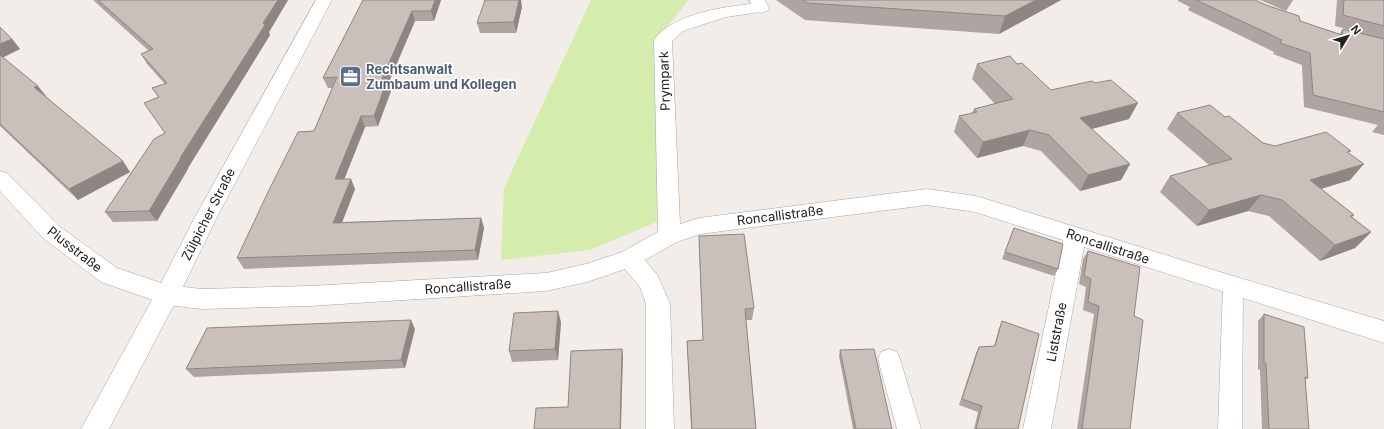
<svg xmlns="http://www.w3.org/2000/svg" width="1384" height="429" font-family="Inter,sans-serif">
  <style>
    .grass { fill: #d4edad }
    .lines { fill: none; stroke-linecap: round; stroke-linejoin: round }
    .service-casing { stroke: #a6a6a6; stroke-width: 1 }
    .pedestrian-casing { stroke: #a6a6a6; stroke-width: 1 }
    .minor-casing { stroke: #a6a6a6; stroke-width: 1 }
    .tertiary-casing { stroke: #a6a6a6; stroke-width: 1 }
    .service { fill: #fff; fill-rule: evenodd }
    .pedestrian { fill: #fff; fill-rule: evenodd }
    .minor { fill: #fff; fill-rule: evenodd }
    .tertiary { fill: #fff; fill-rule: evenodd }
    .wall { fill: #aea4a1 }
    .shaded-wall { fill: #8d8683 }
    .building { fill: #cabfbb; stroke: #8d8683 }
    .labels { text-anchor: middle; dominant-baseline: central; stroke-width: 3; stroke-linejoin: round; paint-order: stroke }
    .service-label { font-size: 13px; font-weight: bold; fill: #4e5e75; stroke: #fff; text-anchor: start }
    .street-label { font-size: 13px; fill: #222; stroke: #fff }
  </style>
  <rect width="100%" height="100%" fill="#f2ede8"/>
  <!-- grass -->
  <path class="grass" d="M591 0H689L658 37 666 218 590 250 501 260 504 188Z"/>
  <g class="lines">
    <defs>
      <g id="service">
        <path d="M1233 278 1240 280 1243 286 1242 429H1218L1223 286 1226 280Z"/>
        <path d="M889 349 897 352 900 359 921 429H897L878 359 881 352Z"/>
      </g>
      <path id="pedestrian" d="M749 0H765L769 8 767 11 761 13 755 11Z"/>
      <path id="minor" d="M761 3 767 5 769 8 767 11 726 17 683 31 672 41 680 224 699 218 927 189 976 196 1233 276 1384 321V343L1084 247 1051 429H1023L1063 240 975 212 927 205 700 234 677 242 645 260 658 276 670 304 674 429H646V304L640 287 625 269 587 282 546 291 309 306 202 309 167 305 101 282 43 238 0 191V171L7 173 59 226 117 268 167 285 202 289 309 286 546 273 586 264 622 252 658 232 654 40C674 12 729 6 761 3Z"/>
      <path id="tertiary" d="M316 0H332L217 217 179 295 109 429H81L158 289 195 217Z"/>
    </defs>
    <!-- service casing -->
    <use href="#service" class="service-casing"/>
    <!-- pedestrian casing -->
    <use href="#pedestrian" class="pedestrian-casing"/>
    <!-- minor casing -->
    <use href="#minor" class="minor-casing"/>
    <!-- tertiary casing -->
    <use href="#tertiary" class="tertiary-casing"/>
    <!-- service -->
    <use href="#service" class="service"/>
    <!-- pedestrian -->
    <use href="#pedestrian" class="pedestrian"/>
    <!-- minor -->
    <use href="#minor" class="minor"/>
    <!-- tertiary -->
    <use href="#tertiary" class="tertiary"/>
  </g>
  <!-- wall -->
  <g class="wall">
    <path d="M93 0H288L269 32 270 35 188 168V169L157 221 113 222 105 212 165 133 144 103 158 97 152 88 165 84 147 64 141 54 149 51Z"/>
    <path d="M363 0H441L434 21H415L388 84 391 91 378 126 365 127 344 179 355 189 342 222 481 218 484 228 478 260 244 269 237 258 314 131 333 88H328L323 78Z"/>
    <path d="M776 0H1061L999 34 805 20Z"/>
    <path d="M1178 0H1255L1300 21 1339 34 1343 29 1365 34 1335 26 1337 0H1384V135L1372 132 1378 125 1304 107 1302 65 1273 54 1274 52 1188 10 1190 7 1178 1Z"/>
    <path d="M1260 0H1293L1286 11Z"/>
    <path d="M522 7 516 33H480L477 23Z"/>
    <path d="M0 27 12 39 20 49 2 57 130 172 78 200 0 126Z"/>
    <path d="M977 64H1017L1051 90 1129 119 1092 129 1130 164 1121 180 1080 191 1041 151 1023 146 977 158 954 132 959 116 972 113 974 109 995 104 972 79Z"/>
    <path d="M1177 113 1225 117 1263 143 1275 146 1349 153 1350 180 1321 189 1354 215 1352 217 1371 232 1355 248 1320 261 1269 216 1248 211 1197 226 1160 192 1170 176 1209 165 1167 129Z"/>
    <path d="M1014 228 1058 269 1054 276 1002 259 1011 235Z"/>
    <path d="M699 236 754 308 752 320H746L756 429H691L687 341 703 340 699 248Z"/>
    <path d="M1088 251 1134 316 1130 429H1077L1094 314 1083 310 1086 287 1079 284 1083 259Z"/>
    <path d="M1264 314 1308 378 1305 380 1309 429H1262L1260 370 1258 369V321Z"/>
    <path d="M1002 321 1018 429H974L978 412 959 405 976 353 979 347 994 346 999 328Z"/>
    <path d="M561 322 558 360 512 362 509 351Z"/>
    <path d="M415 329 405 368 194 377 186 369Z"/>
    <path d="M840 350 892 429H853L839 356Z"/>
  </g>
  <!-- shaded-wall -->
  <g class="shaded-wall">
    <path d="M278 0H288L269 32 270 35 188 168V169L157 221 149 211 180 158Z"/>
    <path d="M435 0H441L434 21 431 11Z"/>
    <path d="M519 0H521L522 7 516 33 514 22Z"/>
    <path d="M1036 0H1061L999 34 1005 16Z"/>
    <path d="M412 11 415 21 388 84 391 91 378 126 374 116 381 81Z"/>
    <path d="M12 39 20 49 0 59V44Z"/>
    <path d="M38 86 46 96 43 98 34 87Z"/>
    <path d="M1138 103 1129 119 1072 134 1080 118Z"/>
    <path d="M361 116 365 127 340 190 335 179Z"/>
    <path d="M1030 130 1023 146 977 158 983 142Z"/>
    <path d="M123 161 130 172 78 200 69 189Z"/>
    <path d="M1130 164 1121 180 1080 191 1088 175Z"/>
    <path d="M1364 164 1350 180 1297 196 1310 180Z"/>
    <path d="M351 179 355 189 338 233 333 223Z"/>
    <path d="M1261 195 1248 211 1197 226 1209 210Z"/>
    <path d="M481 218 484 228 478 260 475 250Z"/>
    <path d="M1371 232 1355 248 1320 261 1335 245Z"/>
    <path d="M558 311 561 322 558 360 555 349Z"/>
    <path d="M411 320 415 329 405 368 401 360Z"/>
    <path d="M622 349 623 355 621 429H620Z"/>
  </g>
  <!-- building -->
  <g class="building">
    <path d="M98 0H278L263 23 265 25 180 158H181L149 211 105 212 154 139 165 133 144 103 159 97 152 88 167 83 141 54 153 49Z"/>
    <path d="M363 0H435L431 11H412L381 81H387L374 116H361L335 179H351L333 223 481 218 475 250 237 258 269 190 298 132 314 131 337 77 323 78Z"/>
    <path d="M485 0H519L514 22 477 23Z"/>
    <path d="M803 0H1036L1005 16 807 3Z"/>
    <path d="M1196 0H1255L1266 5 1299 16 1300 21 1342 35 1343 29 1384 39V112L1313 95 1310 53 1280 43 1282 40Z"/>
    <path d="M1344 0H1384V26L1343 15Z"/>
    <path d="M0 27 12 39 0 44Z"/>
    <path d="M0 55 38 86 34 87 123 161 69 189 0 124Z"/>
    <path d="M1010 56 1017 64 1022 63 1051 90 1092 81 1095 83 1111 80 1138 103 1080 118 1130 164 1088 175 1049 135 1030 130 983 142 959 116 977 112 974 109 1013 99 977 64Z"/>
    <path d="M1210 105 1225 117 1229 116 1263 143 1275 146 1326 132 1351 151 1347 152 1364 164 1310 180 1354 215 1350 216 1371 232 1335 245 1282 200 1261 195 1209 210 1170 176 1232 159 1177 113Z"/>
    <path d="M1014 228 1063 244 1058 269 1005 252Z"/>
    <path d="M744 234 754 308 745 309 756 429H692L687 341 703 340 699 236Z"/>
    <path d="M1088 251 1140 267 1134 316 1143 320 1130 429H1082L1099 306 1088 302 1091 279 1084 276Z"/>
    <path d="M558 311 555 349 509 351 514 313Z"/>
    <path d="M1264 314 1304 327 1308 378 1305 377 1309 429H1269L1266 363H1264Z"/>
    <path d="M411 320 401 360 186 369 207 328Z"/>
    <path d="M1002 321 1039 334 1018 429H976L982 406 962 399 979 347 995 346Z"/>
    <path d="M622 349 620 429H534L536 408 568 407 571 351Z"/>
    <path d="M874 349 892 429H856L840 350Z"/>
  </g>
  <!-- icons -->
  <defs>
    <symbol id="office-square" viewBox="-11 -11 22 22"><rect x="-9" y="-9" width="18" height="18" rx="4" fill="#5c6f8a" stroke="#fff"/><path d="M-6-3h4V-5.5h4V-3h4V5H-6ZM-1-4.5V-3h2v-1.5ZM-6 0V1H6V0Z" fill="#fff"/></symbol>
  </defs>
  <g fill-rule="evenodd">
    <use href="#office-square" x="338" y="64" width="25" height="25"/>
  </g>
  <g class="labels">
    <!-- service labels -->
    <g class="service-label">
      <text x="366" y="69">Rechtsanwalt<tspan x="366" dy="15">Zumbaum und Kollegen</tspan></text>
    </g>
    <!-- street labels -->
    <g class="street-label">
      <text transform="translate(664 81) rotate(-92)">Prympark</text>
      <text transform="translate(208 214) rotate(-63)">Zülpicher Straße</text>
      <text transform="translate(780 215) rotate(-7)">Roncallistraße</text>
      <text transform="translate(1108 246) rotate(18)">Roncallistraße</text>
      <text transform="translate(75 249) rotate(38)">Piusstraße</text>
      <text transform="translate(468 286) rotate(-4)">Roncallistraße</text>
      <text transform="translate(1056 332) rotate(-79)">Liststraße</text>
    </g>
  </g>
  <!-- north arrow -->
  <g transform="translate(1348 36) rotate(52)" stroke="#ffffff" stroke-width="3" paint-order="stroke">
  <path d="M0-3L7 15L0 10L-7 15Z" fill="#222222"/>
  <text y="-6" font-size="11" font-weight="bold" text-anchor="middle" fill="#222222">N</text>
  </g>
</svg>
